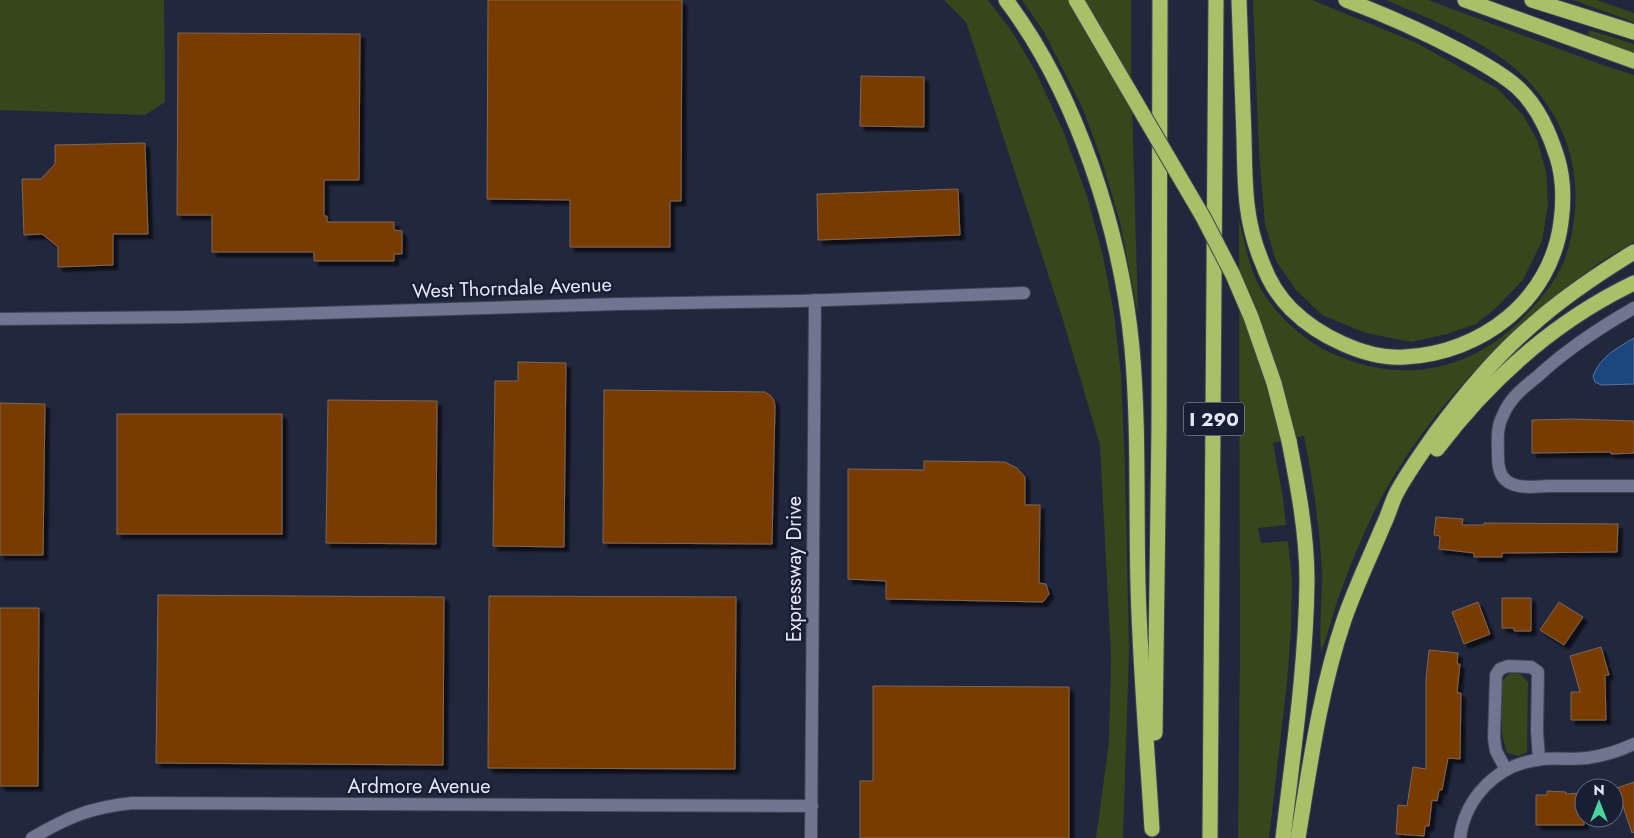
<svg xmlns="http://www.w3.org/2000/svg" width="1634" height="838" font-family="Jost,sans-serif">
<defs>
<filter id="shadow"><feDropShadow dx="4.5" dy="4.5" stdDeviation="1" flood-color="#0009"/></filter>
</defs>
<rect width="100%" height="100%" fill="#21273d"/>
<g fill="#34481b">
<polygon points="0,0 164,0 165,102 145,115 0,110"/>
<polygon points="944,0 988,0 1011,30 1035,70 1064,133 1087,196 1103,256 1114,314 1121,375 1125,468 1129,649 1123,838 1096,838 1109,742 1111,656 1100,445 1063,320 966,22"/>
<polygon points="1022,0 1131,0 1131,68 1138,314 1120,222 1101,158 1083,109 1044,32"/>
<polygon points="1253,0 1312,0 1417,43 1498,89 1523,115 1537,140 1546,171 1548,205 1542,241 1523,280 1496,308 1476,324 1447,334 1411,342 1366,333 1322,315 1296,290 1276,261 1265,224 1259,152"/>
<path d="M1386 0H1428L1600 64 1634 75V242C1621 250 1607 257 1595 266 1508 327 1420 418 1373 514 1361 539 1350 565 1341 591 1333 611 1329 632 1321 652 1319 626 1322 600 1322 574 1320 528 1313 482 1304 436L1273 443 1283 498 1286 525 1258 528 1261 543 1288 541 1292 580 1291 629 1287 683 1269 838H1238L1240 652 1239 220C1244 238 1247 257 1254 275 1267 307 1298 337 1329 352 1405 388 1479 370 1533 307 1546 293 1560 274 1566 256 1586 193 1575 131 1529 82 1495 44 1432 20 1386 0Z"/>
<polygon points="1573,0 1597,0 1634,13 1634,22"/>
<polygon points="1589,30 1634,44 1634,53 1588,36"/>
<polygon points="1510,673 1520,674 1528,682 1527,752 1519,756 1507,753 1502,734 1502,681"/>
</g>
<path fill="#1c467e" stroke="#5876a2" d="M1634 338V384L1601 385 1595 382 1593 376C1600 357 1617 348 1634 338Z"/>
<g fill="#783b02" stroke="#7f6655" filter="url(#shadow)">
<polygon points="488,0 682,0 681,201 670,201 670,247 570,247 570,200 487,199"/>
<polygon points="178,33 360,34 359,180 324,180 324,216 327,216 327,222 394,222 394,230 402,231 402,254 394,254 394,261 314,261 314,252 212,252 212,215 177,215"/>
<polygon points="861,76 924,77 924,127 860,126"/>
<polygon points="145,143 148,234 113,234 113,265 58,267 58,247 42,234 24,235 22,179 41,179 55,164 55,145"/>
<polygon points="958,189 960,235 818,240 817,194"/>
<polygon points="518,362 566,363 564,547 493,546 495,381 518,381"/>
<polygon points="604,390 765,392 770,395 774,400 775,406 772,544 603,543"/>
<polygon points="328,400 437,401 436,544 326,543"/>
<polygon points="0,403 45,404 43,555 0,555"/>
<rect x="117" y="414" width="165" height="120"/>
<polygon points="1572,419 1634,421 1634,453 1611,454 1611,452 1532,453 1532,420"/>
<polygon points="924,461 1005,462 1017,468 1025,477 1025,505 1040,505 1039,583 1046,584 1049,594 1043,602 886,599 886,581 848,579 848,469 924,470"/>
<polygon points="1436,517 1463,519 1462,525 1484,525 1484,523 1618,524 1617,552 1502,553 1502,557 1474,557 1474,553 1439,549 1440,536 1434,535"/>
<polygon points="158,595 444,597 443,765 156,763"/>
<polygon points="489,596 736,597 735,769 488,768"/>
<polygon points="1502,598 1531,598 1531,631 1514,631 1514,628 1502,628"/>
<polygon points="1478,602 1490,634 1464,644 1452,612"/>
<polygon points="1559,602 1583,617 1564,645 1540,630"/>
<polygon points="0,608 39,608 38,786 0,786"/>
<polygon points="1601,647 1609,675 1605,675 1606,720 1571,720 1571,692 1580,692 1570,656"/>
<polygon points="1429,650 1458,653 1457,664 1460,664 1457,693 1461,693 1460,759 1448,758 1442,790 1439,790 1437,801 1432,800 1429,826 1425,826 1424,836 1396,834 1398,805 1407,806 1413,767 1426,769 1426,679"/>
<polygon points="873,686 1069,687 1069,838 860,838 860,781 873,781"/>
<polygon points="1634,782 1634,832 1632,833 1617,788"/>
<polygon points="1547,791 1566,792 1566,794 1584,793 1584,825 1536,825 1536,795 1547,795"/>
</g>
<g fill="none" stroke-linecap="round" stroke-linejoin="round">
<g stroke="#3f4456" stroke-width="14">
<g id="minor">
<path d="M1634 308C1599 328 1567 349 1538 376 1524 387 1510 398 1503 415 1496 428 1498 442 1498 456 1498 468 1500 479 1512 484 1523 489 1539 486 1550 486 1578 486 1606 486 1634 486"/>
<polyline points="0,319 187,317 619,304 799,301 1024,293"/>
<polyline points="1506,770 1496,751 1494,738 1496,675 1500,669 1508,666 1531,667 1538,672 1537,731 1539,759"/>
<path d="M32 838C68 817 91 807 133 803L812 806"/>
<polyline points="811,838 815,300"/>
<path d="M1460 838C1465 798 1497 765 1537 760 1553 757 1570 760 1587 758 1603 756 1619 751 1634 744"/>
</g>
</g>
<g stroke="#3f4456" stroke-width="17">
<g id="highway">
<path d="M1006 0C1077 94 1121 231 1132 348 1139 426 1136 505 1138 584 1140 665 1147 747 1152 829"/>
<path d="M1239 0C1241 46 1242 92 1244 137 1245 182 1244 220 1262 262 1268 279 1279 297 1291 309 1318 336 1367 360 1405 357 1482 353 1551 300 1561 222 1564 200 1564 179 1557 157 1549 132 1538 106 1517 87 1501 73 1481 62 1462 52 1424 32 1386 15 1346 0"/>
<polyline points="1465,0 1634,61"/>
<polyline points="1532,0 1634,32"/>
<path d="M1437 449C1490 379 1555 321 1634 283"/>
<polyline points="1155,733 1159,428 1160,0"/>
<polyline points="1210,838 1216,0"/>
<path d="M1283 838C1293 753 1306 667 1307 581 1307 534 1298 487 1289 441"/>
<path d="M1298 838C1310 765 1320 690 1344 620 1355 588 1370 557 1383 526 1388 516 1391 504 1396 494 1407 473 1421 454 1435 434 1463 396 1494 358 1530 327 1562 298 1598 274 1634 252"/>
</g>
</g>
<use href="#minor" stroke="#6e7690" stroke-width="12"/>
<use href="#highway" stroke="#a6c167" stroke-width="15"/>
<g stroke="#3f4456" stroke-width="17" stroke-linecap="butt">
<polyline id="highway-bridge" points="1076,0 1203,217 1233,275 1251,317 1274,383 1289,441"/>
</g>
<use href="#highway-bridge" stroke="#a6c167" stroke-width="15"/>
</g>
<g text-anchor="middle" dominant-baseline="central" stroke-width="5" stroke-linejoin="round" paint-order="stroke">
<rect fill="#181e33" stroke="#a6abbc" stroke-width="1" x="1184" y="402.5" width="60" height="33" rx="4"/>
<g font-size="19" font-weight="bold" fill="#e3e7f6">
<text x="1214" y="419">I 290</text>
</g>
<g font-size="20" fill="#e3e7f6" stroke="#181e33">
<text transform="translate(512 288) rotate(-2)">West Thorndale Avenue</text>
<text transform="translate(794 569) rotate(-90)">Expressway Drive</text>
<text x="419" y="786">Ardmore Avenue</text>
</g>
</g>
<g transform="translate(1599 803)"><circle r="24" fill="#181e33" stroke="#696e81"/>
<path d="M0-4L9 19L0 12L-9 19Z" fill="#4ad49c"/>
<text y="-8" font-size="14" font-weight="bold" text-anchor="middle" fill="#e3e7f6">N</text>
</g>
</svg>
